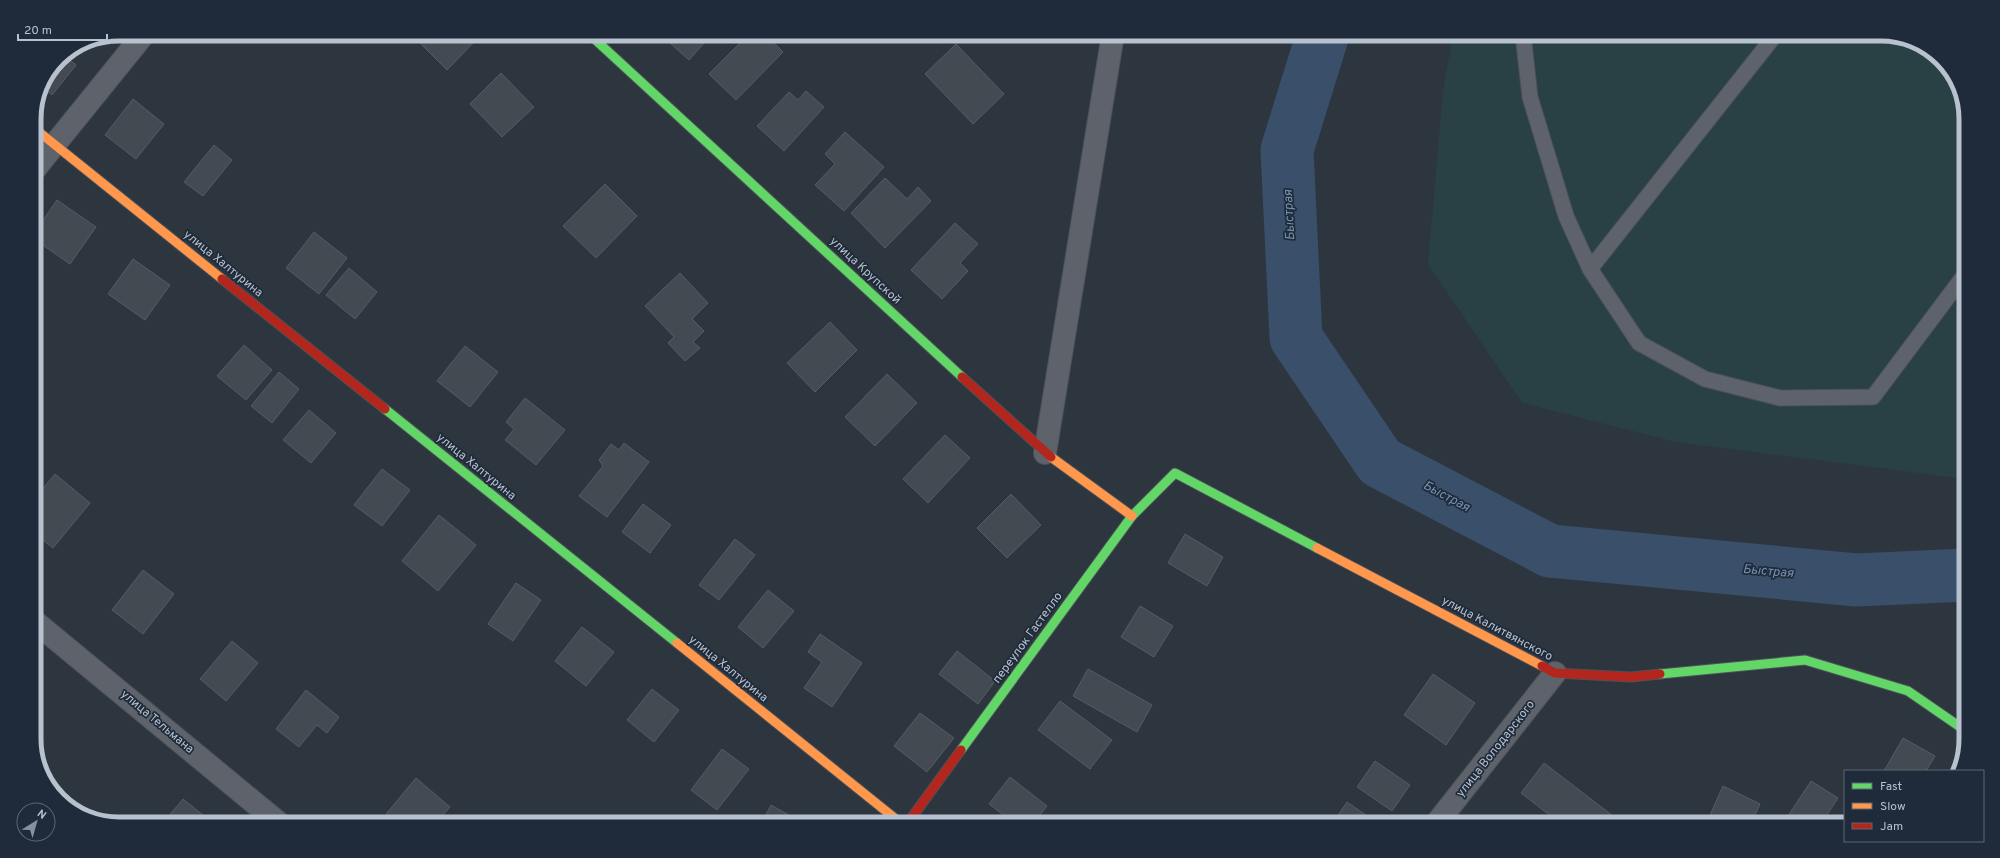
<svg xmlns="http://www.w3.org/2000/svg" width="2000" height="858" font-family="Overpass,sans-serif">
<rect width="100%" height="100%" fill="#2d353e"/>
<polygon fill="#294145" points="1453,34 1881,34 1914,40 1952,71 1966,113 1966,479 1676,442 1522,403 1428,264 1443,91"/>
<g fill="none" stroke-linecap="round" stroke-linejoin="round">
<polyline stroke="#3a4f6a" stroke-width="53" points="1323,34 1287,150 1296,338 1380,462 1550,551 1857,580 1966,575"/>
</g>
<g fill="#444a52" stroke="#555c65">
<polygon points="426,34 470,34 476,40 447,70 419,42"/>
<polygon points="660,34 712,34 689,60"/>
<polygon points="749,34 765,34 783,52 736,100 709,74"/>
<polygon points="956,44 1004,94 973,124 925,74"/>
<polygon points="64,55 76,65 52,95 41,86 59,59"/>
<polygon points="501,73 534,107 502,137 470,104"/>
<polygon points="806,91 824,107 784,151 757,126 789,92 798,100"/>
<polygon points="133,99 164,124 136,159 105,135"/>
<polygon points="845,132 884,167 844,211 815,185 835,164 825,154"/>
<polygon points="214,145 232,160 203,196 184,182"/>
<polygon points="885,178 907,199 918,187 931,201 885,248 851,213"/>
<polygon points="605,184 637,216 596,258 563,226"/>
<polygon points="57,200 96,227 70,264 34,239 34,233"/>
<polygon points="955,223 978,244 960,263 968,271 942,299 911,270"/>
<polygon points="314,232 347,258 319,294 286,268"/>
<polygon points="133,259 170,285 145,320 108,294"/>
<polygon points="349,268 377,292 355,319 326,295"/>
<polygon points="680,273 708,303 692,319 704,331 693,342 700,348 685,361 668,343 674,337 645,306"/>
<polygon points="830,322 857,350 815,392 787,363"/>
<polygon points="244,345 272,370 246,400 217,376"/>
<polygon points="465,346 498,372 470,407 437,381"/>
<polygon points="279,372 299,389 272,423 251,406"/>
<polygon points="887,374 917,403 875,446 845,417"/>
<polygon points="525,398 565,430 536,465 505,440 514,429 506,422"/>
<polygon points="309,410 336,433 311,463 283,440"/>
<polygon points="945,435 970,458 928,503 903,479"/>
<polygon points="624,443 649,462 607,517 579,496 603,466 599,460 611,444 619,450"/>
<polygon points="382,469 410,490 382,526 354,505"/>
<polygon points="55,474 90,503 53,548 34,533 34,499"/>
<polygon points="1011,494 1041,525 1007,558 977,528"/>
<polygon points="643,504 671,525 650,553 622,532"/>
<polygon points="439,515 476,545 438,591 402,561"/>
<polygon points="1185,534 1223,557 1207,586 1168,563"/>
<polygon points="735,539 755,555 719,600 699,585"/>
<polygon points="143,570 174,594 143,634 112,610"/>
<polygon points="516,583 541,600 513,641 488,624"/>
<polygon points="768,590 794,611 763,648 738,627"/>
<polygon points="1140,606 1173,626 1154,657 1121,637"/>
<polygon points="582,627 614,652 586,686 555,661"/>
<polygon points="820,634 862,663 832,707 804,688 822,662 808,652"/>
<polygon points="232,641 258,663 226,701 200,679"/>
<polygon points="957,651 995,681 978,704 939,674"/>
<polygon points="1088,669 1152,705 1137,732 1073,696"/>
<polygon points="1433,674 1475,703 1446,745 1404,715"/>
<polygon points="652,689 679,710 654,742 627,720"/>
<polygon points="306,690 339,717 327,733 317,725 299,747 276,729"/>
<polygon points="1060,701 1112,740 1090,769 1038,730"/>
<polygon points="920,713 954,738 927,772 894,746"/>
<polygon points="1903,738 1935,756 1926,771 1884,771"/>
<polygon points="722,749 749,769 717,810 691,790"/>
<polygon points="1375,761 1410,785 1392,811 1357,787"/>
<polygon points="1544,763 1617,819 1613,824 1561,824 1521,793"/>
<polygon points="1010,777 1047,806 1033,824 1008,824 1010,820 989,804"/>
<polygon points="416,778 450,807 435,824 398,824 386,814"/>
<polygon points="1811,781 1838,798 1821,824 1794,824 1786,819"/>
<polygon points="1723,786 1760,804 1751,824 1706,824"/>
<polygon points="183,799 214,824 162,824"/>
<polygon points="1347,802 1379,824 1332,824"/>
<polygon points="771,805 805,824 761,824"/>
<polygon points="1508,817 1518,824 1502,824"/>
</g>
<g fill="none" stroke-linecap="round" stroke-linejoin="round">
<g stroke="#4c5158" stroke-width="17">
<g id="lane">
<polyline points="1523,34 1530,97 1566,216 1590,269 1639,343 1705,379 1780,398 1873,397 1966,273"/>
<polyline points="1590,269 1776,34"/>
</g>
</g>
<g stroke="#4c5158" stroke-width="24">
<g id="street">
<polyline points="34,170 144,34"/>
<polyline points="1045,453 1113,34"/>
<polyline points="34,621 280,824"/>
<polyline points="1436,824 1555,673"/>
</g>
</g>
<g stroke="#4c5158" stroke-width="11">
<g id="fast">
<polyline points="589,34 962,377"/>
<polyline points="385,409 677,643"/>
<polyline points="1660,674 1805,660 1908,691 1966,731"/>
<polyline points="961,750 1132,516 1175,473 1317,548"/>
</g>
</g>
<g stroke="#4c5158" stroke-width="11">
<g id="slow">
<polyline points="34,128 222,279"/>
<polyline points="1051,457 1132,516"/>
<polyline points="1317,548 1542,666"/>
<polyline points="677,643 902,824"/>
</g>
</g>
<g stroke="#4c5158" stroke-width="11">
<g id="jam">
<polyline points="222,279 385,409"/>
<polyline points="962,377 1051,457"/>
<polyline points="1542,666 1555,673 1631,677 1660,674"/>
<polyline points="907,824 961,750"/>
</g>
</g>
<use href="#lane" stroke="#5e636b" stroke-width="15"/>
<use href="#street" stroke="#5e636b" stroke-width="22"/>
<use href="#fast" stroke="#63d668" stroke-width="9"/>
<use href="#slow" stroke="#ff974d" stroke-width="9"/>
<use href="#jam" stroke="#b3261e" stroke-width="9"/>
</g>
<g text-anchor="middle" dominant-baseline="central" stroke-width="3.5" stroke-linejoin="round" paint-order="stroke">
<g font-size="12" fill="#b8c1ce" stroke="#1f2b3a">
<text transform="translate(223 264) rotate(39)">улица Халтурина</text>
<text transform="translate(865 271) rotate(43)">улица Крупской</text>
<text transform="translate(476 467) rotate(39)">улица Халтурина</text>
<text transform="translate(1497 629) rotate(28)">улица Калитвянского</text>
<text transform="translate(1028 638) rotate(-54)">переулок Гастелло</text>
<text transform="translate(728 669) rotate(39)">улица Халтурина</text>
<text transform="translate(157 722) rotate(40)">улица Тельмана</text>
<text transform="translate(1496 749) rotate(-52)">улица Володарского</text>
</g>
<g font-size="13" font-style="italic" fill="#7793b2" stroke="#1f2b3a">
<text transform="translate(1290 215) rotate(-93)">Быстрая</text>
<text transform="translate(1446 497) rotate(28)">Быстрая</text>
<text transform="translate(1768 572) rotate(5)">Быстрая</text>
</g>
</g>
<path d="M0 0H2000V858H0ZM119 41H1881A78 78 0 0 1 1959 119V739A78 78 0 0 1 1881 817H119A78 78 0 0 1 41 739V119A78 78 0 0 1 119 41Z" fill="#1f2b3a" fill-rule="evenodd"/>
<path fill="none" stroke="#b8c1ce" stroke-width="5" d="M119 41H1881A78 78 0 0 1 1959 119V739A78 78 0 0 1 1881 817H119A78 78 0 0 1 41 739V119A78 78 0 0 1 119 41Z"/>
<rect x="1844" y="770" width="140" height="72" fill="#1f2b3a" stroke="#5c6775"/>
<rect x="1852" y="783" width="20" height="6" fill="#63d668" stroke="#5c6775"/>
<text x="1880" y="790" font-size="12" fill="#b8c1ce">Fast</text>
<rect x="1852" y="803" width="20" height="6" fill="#ff974d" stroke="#5c6775"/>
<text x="1880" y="810" font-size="12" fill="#b8c1ce">Slow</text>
<rect x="1852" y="823" width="20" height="6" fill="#b3261e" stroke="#5c6775"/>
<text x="1880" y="830" font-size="12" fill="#b8c1ce">Jam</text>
<g transform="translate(36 822) rotate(37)"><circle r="19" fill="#1f2b3a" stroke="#5c6775"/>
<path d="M0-3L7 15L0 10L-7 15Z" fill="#87909c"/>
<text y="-6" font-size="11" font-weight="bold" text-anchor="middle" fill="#b8c1ce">N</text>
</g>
<path d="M18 34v6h89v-6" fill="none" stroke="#b8c1ce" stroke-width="2"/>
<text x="24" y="34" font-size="12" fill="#b8c1ce" stroke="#1f2b3a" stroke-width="3" paint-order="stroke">20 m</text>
</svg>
